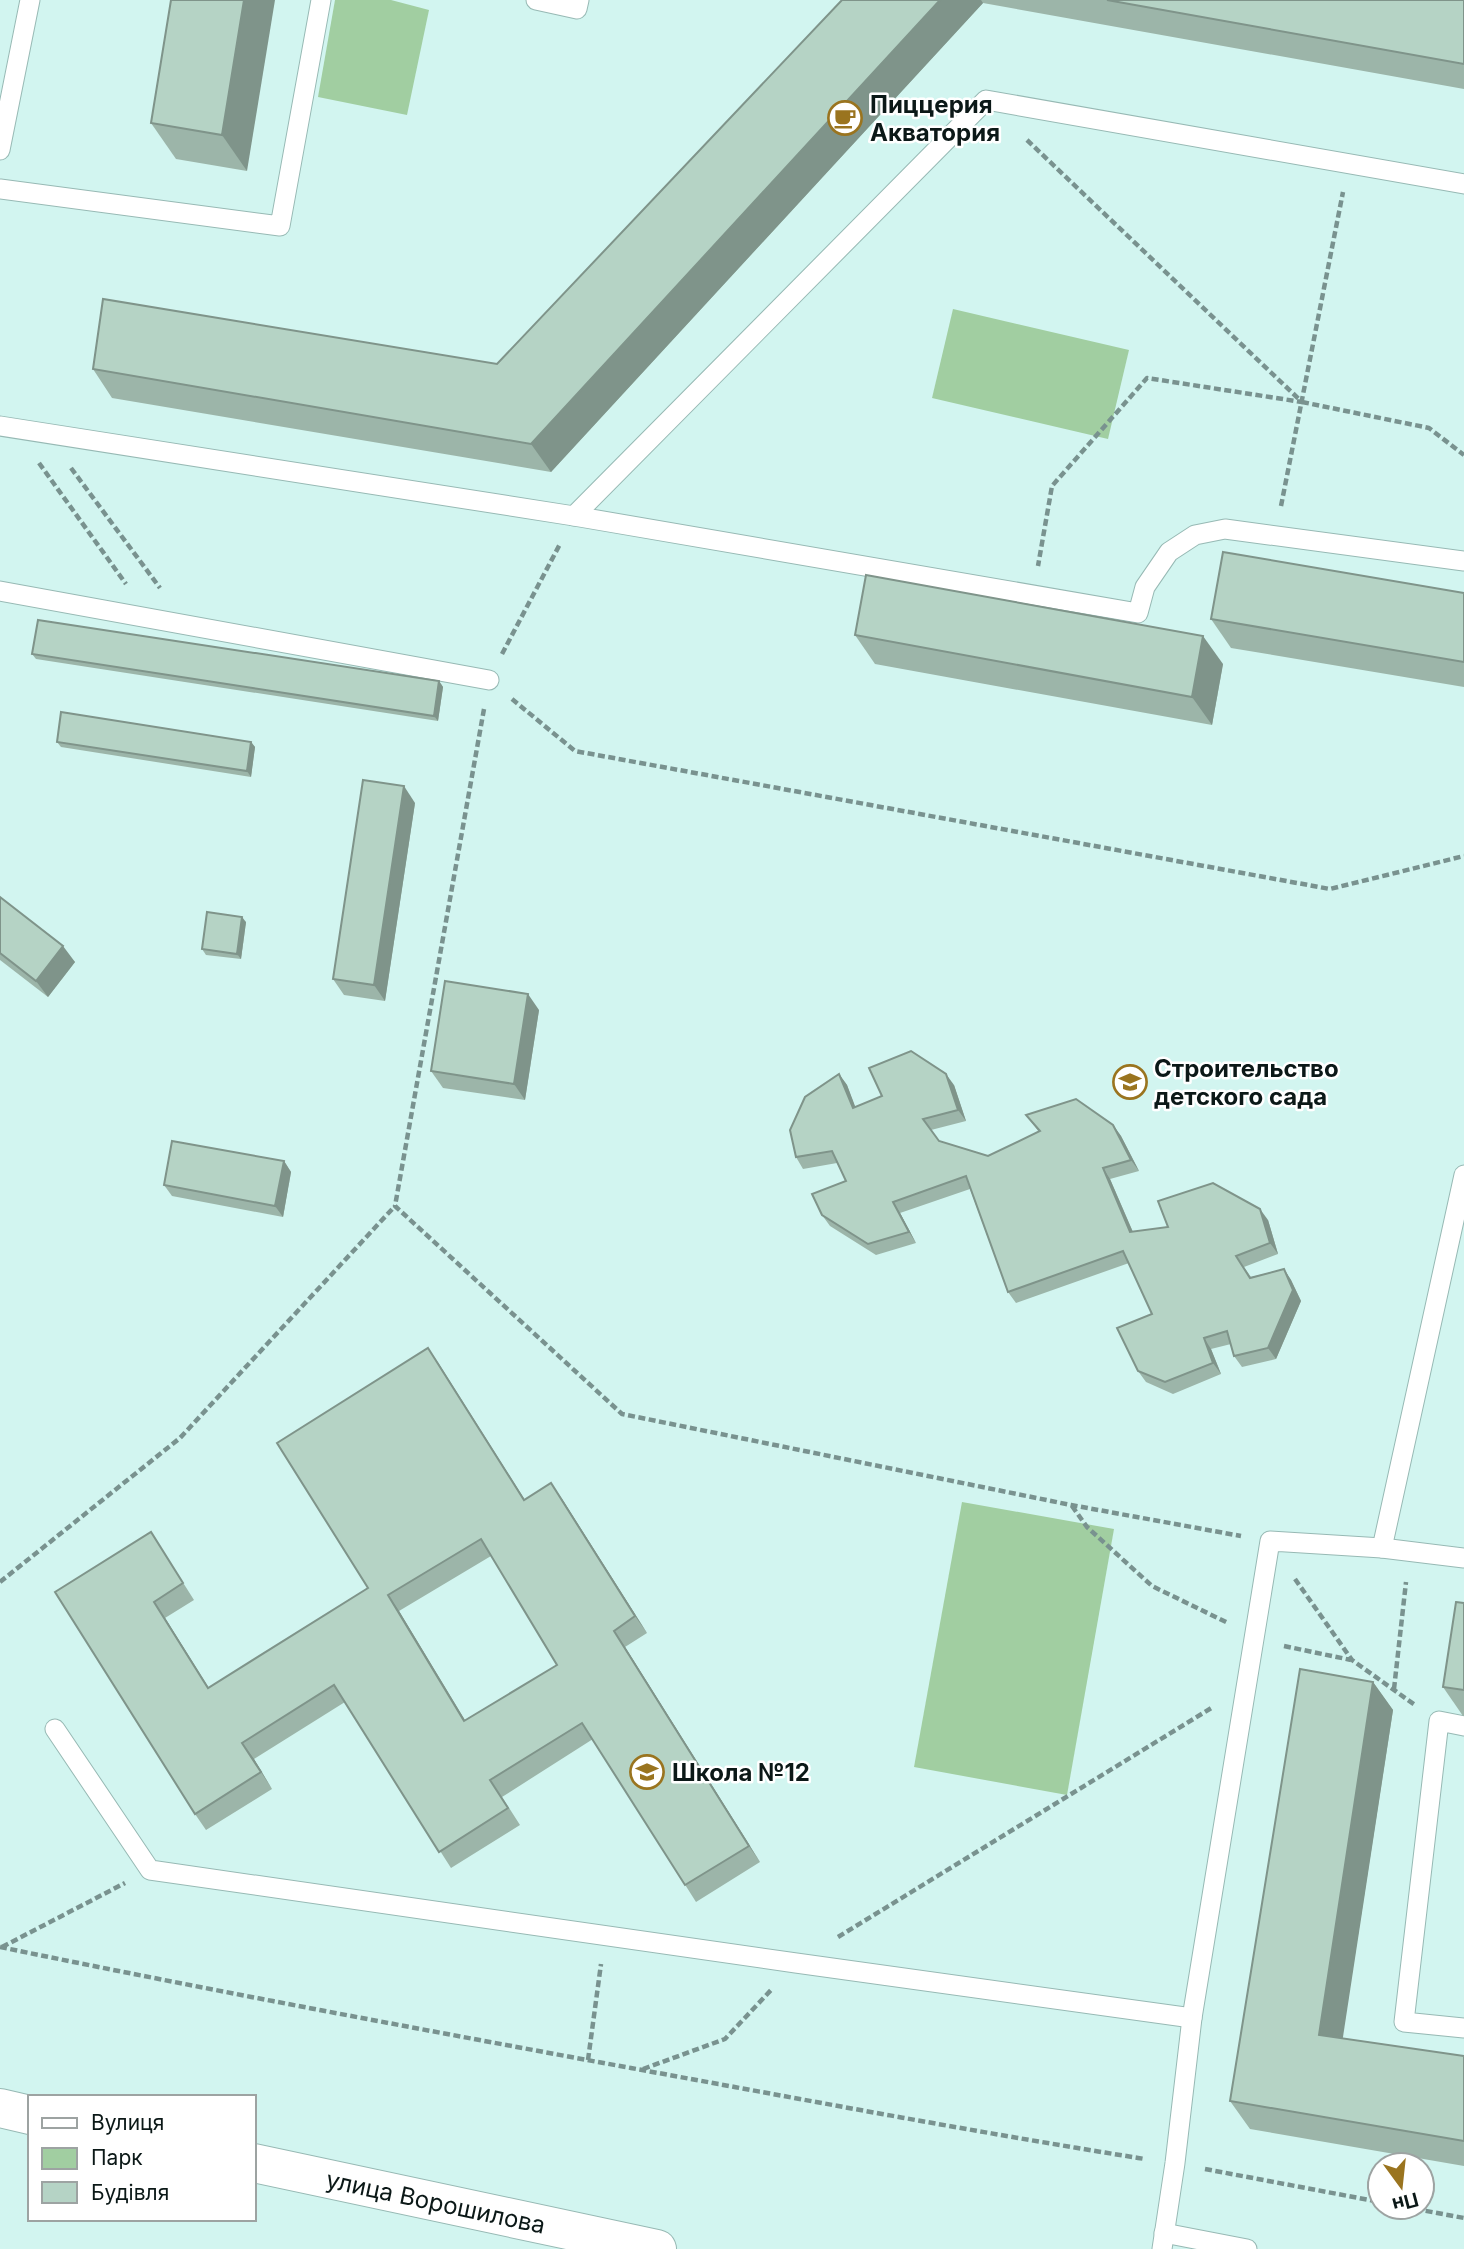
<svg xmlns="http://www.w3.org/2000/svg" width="1464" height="2249" font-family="Inter,sans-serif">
<rect width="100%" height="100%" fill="#d2f5f0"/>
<g fill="#a1cea1">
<polygon points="335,0 391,0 429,10 407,115 318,97"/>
<polygon points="953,309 1129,350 1108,439 932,398"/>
<polygon points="962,1502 1114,1529 1067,1795 914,1767"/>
</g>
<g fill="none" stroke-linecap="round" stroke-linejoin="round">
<g stroke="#97b9b4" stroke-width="21">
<g id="lane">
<polyline points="536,0 577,9 579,0"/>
<polyline points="0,150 30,0"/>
<polyline points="0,189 280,226 321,0"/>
<polyline points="0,426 574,516 1138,613 1145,587 1169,552 1195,535 1225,529 1464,561"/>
<polyline points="574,516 986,100 1464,184"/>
<polyline points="0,591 489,680"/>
<polyline points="1382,1548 1464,1558"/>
<polyline points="1464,1726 1439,1721 1404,2022 1464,2028"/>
<polyline points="55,1729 150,1870 796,1963 1192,2018 1270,1541 1382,1548 1464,1175"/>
<polyline points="1164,2233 1247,2249"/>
<polyline points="1162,2249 1175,2163 1192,2018"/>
</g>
</g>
<g stroke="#97b9b4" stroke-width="40">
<g id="secondary">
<polyline points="0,2108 30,2115"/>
<path id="s1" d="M254 2163 657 2249"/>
</g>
</g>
<g stroke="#79928f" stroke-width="4.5" stroke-dasharray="7 3.5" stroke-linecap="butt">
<polyline points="1027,140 1302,402 1147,378 1052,486 1038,566"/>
<polyline points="1302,402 1429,428 1464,455"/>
<polyline points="39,463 126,584"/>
<polyline points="71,468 160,588"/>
<polyline points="1281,506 1343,192"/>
<polyline points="502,654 560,544"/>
<polyline points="512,699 575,751 1330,889 1464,856"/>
<polyline points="484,709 395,1206 622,1414 1071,1505 1241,1536"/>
<polyline points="1072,1506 1087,1527 1152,1586 1228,1623"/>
<polyline points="1295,1579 1352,1660 1415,1705"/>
<polyline points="0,1582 180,1438 395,1206"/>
<polyline points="1284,1646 1351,1660"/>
<polyline points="1394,1689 1406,1582"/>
<polyline points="838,1937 1213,1707"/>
<path d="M0 1947C199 1988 398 2025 598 2062 780 2095 962 2130 1145 2159"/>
<polyline points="2,1947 125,1883"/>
<polyline points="588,2060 601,1964"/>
<polyline points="643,2069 725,2039 772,1989"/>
<polyline points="1205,2169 1380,2202"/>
<polyline points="1405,2207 1464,2218"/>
</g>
<use href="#lane" stroke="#fff" stroke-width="19"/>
<use href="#secondary" stroke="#fff" stroke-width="38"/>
</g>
<g fill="#9cb5a9" fill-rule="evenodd">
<polygon points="171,0 247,171 176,159 151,123"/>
<polygon points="842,0 1464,0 1464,89 983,3 551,472 112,398 93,369 497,364"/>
<polygon points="1464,593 1464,687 1231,648 1211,619"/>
<polygon points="855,635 1223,664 1212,725 875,664"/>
<polygon points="32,654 439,681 443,687 438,721 36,659"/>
<polygon points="57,742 251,742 255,747 251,777 61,747"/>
<polygon points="415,803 385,1001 344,995 333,979"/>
<polygon points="0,897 75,962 48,997 0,960"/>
<polygon points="246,922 241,959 206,955 202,949"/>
<polygon points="539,1010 525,1100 443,1088 431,1071"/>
<polygon points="839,1074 847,1085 855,1107 954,1085 966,1121 931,1130 939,1141 988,1156 1039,1132 1026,1115 1113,1125 1121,1136 1139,1171 1110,1179 1133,1232 1268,1220 1278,1254 1244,1267 1251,1277 1284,1269 1291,1280 1301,1301 1276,1359 1242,1367 1234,1356 1231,1344 1211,1349 1221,1374 1173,1394 1146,1382 1138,1371 1152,1314 1129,1263 1016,1303 1008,1292 970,1189 900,1213 916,1243 876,1255 830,1226 822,1215 846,1181 837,1163 803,1169 796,1157"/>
<polygon points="284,1161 291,1172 283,1217 172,1196 164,1185"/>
<path d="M428 1348 524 1499H562L647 1633 625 1647 760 1862 696 1902 593 1739 502 1797 520 1825 451 1868 345 1702 254 1759 272 1789 206 1830 195 1814 55 1592 151 1532 194 1600 165 1618 209 1688 368 1588ZM491 1556 557 1665 465 1720 399 1611Z"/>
<polygon points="1464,1603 1464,1716 1463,1716 1443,1687"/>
<polygon points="1373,1682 1393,1710 1342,2038 1464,2056 1464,2166 1250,2129 1230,2101"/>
</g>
<g fill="#7f948a">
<polygon points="244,0 275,0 247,171 222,135"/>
<polygon points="940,0 981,0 983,3 551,472 531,444"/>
<polygon points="1203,636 1223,664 1212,725 1192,697"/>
<polygon points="439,681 443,687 438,721 434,716"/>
<polygon points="251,742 255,747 251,777 247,771"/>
<polygon points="404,786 415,803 385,1001 374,985"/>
<polygon points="242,917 246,922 241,959 237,954"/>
<polygon points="63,946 75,962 48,997 36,981"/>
<polygon points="528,994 539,1010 525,1100 514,1084"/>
<polygon points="839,1074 847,1085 860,1119 853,1108"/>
<polygon points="946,1074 954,1085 966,1121 958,1110"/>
<polygon points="1113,1125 1121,1136 1139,1171 1131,1160"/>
<polygon points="284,1161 291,1172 283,1217 275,1206"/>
<polygon points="1103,1168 1110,1179 1138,1244 1130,1232"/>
<polygon points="893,1202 900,1213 916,1243 909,1232"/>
<polygon points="1260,1209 1268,1220 1278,1254 1270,1243"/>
<polygon points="1284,1269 1291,1280 1301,1301 1276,1359 1268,1348"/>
<polygon points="1204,1338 1211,1349 1221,1374 1213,1363"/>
<polygon points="428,1348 439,1364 535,1516 524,1500"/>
<polygon points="551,1483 562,1499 647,1633 635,1616"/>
<polygon points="388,1595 399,1611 475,1737 464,1721"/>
<polygon points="154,1602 165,1618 219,1705 208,1688"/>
<polygon points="614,1631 625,1647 760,1862 749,1846"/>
<polygon points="1373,1682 1393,1710 1339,2063 1319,2035"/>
<polygon points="242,1743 254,1759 272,1789 261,1772"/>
</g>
<g fill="#b5d3c5" stroke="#7f948a" stroke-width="2" fill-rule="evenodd">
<polygon points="171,0 244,0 222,135 151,123"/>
<polygon points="842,0 940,0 531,444 93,369 103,299 497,364"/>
<polygon points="1107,0 1464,0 1464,64"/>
<polygon points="1223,552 1464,593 1464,662 1211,619"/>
<polygon points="866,575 1203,636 1192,697 855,635"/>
<polygon points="38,620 439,681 434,716 32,654"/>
<polygon points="61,712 251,742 247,771 57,742"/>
<polygon points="363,780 404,786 374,985 333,979"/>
<polygon points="0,897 63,946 36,981 0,953"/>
<polygon points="207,912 242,917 237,954 202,949"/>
<polygon points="445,981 528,994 514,1084 431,1071"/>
<polygon points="911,1051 946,1074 958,1110 923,1119 939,1141 988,1156 1040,1131 1026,1115 1076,1099 1113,1125 1131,1160 1103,1168 1130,1232 1168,1227 1158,1201 1213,1183 1260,1209 1270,1243 1236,1256 1250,1278 1284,1269 1293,1290 1268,1348 1234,1356 1227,1331 1204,1338 1213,1363 1165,1382 1138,1371 1117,1328 1152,1314 1123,1251 1008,1292 966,1176 893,1202 909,1232 868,1244 822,1215 812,1194 846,1181 832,1151 796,1157 790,1130 805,1097 839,1074 853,1108 882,1096 869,1068"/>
<polygon points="172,1141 284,1161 275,1206 164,1185"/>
<path d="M428 1348 524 1500 551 1483 635 1616 614 1631 749 1846 685 1885 582 1723 490 1780 508 1808 439 1852 334 1685 242 1743 261 1772 195 1814 55 1592 151 1532 183 1583 154 1602 208 1688 368 1588 277 1443ZM481 1539 557 1665 464 1721 388 1595Z"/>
<polygon points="1456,1602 1464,1603 1464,1690 1443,1687"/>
<polygon points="1300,1669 1373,1682 1319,2035 1464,2056 1464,2141 1230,2101"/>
</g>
<defs>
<g id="cafe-ring" transform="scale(1.75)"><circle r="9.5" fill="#fff" stroke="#9a741f" stroke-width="1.5"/><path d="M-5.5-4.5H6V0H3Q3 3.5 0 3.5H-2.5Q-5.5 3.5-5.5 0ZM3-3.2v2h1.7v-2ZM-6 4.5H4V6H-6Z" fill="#9a741f"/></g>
<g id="school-ring" transform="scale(1.75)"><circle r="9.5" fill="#fff" stroke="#9a741f" stroke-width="1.5"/><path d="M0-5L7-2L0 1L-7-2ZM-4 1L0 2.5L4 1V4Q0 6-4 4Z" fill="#9a741f"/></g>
</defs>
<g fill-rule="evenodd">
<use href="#cafe-ring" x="845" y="118"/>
<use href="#school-ring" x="1130" y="1082"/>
<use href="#school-ring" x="647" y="1772"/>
</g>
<g text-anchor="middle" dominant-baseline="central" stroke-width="5" stroke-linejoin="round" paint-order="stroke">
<g font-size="24" font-weight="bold" fill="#0b1817" stroke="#fff" text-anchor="start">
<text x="870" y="104">Пиццерия<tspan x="870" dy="28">Акватория</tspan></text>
<text x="1154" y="1068">Строительство<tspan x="1154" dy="28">детского сада</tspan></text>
<text x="672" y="1772">Школа №12</text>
</g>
<g font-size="24" fill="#0b1817" stroke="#fff">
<text stroke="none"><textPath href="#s1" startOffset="186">улица Ворошилова</textPath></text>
</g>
</g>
<rect x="28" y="2095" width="228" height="126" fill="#ffffff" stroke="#9da3a2" stroke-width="2"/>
<rect x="42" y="2118" width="35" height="10" fill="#ffffff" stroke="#9da3a2" stroke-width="2"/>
<text x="91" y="2130" font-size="21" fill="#0b1817">Вулиця</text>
<rect x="42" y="2148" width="35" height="21" fill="#a1cea1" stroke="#9da3a2" stroke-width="2"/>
<text x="91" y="2165" font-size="21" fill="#0b1817">Парк</text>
<rect x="42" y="2182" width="35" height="21" fill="#b5d3c5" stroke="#9da3a2" stroke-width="2"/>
<text x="91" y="2200" font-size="21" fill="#0b1817">Будівля</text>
<g transform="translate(1401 2186) rotate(165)"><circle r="33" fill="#ffffff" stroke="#9da3a2" stroke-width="2"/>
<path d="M0-5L12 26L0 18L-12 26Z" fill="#9a741f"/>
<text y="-10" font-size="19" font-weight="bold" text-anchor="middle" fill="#0b1817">Пн</text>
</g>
</svg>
